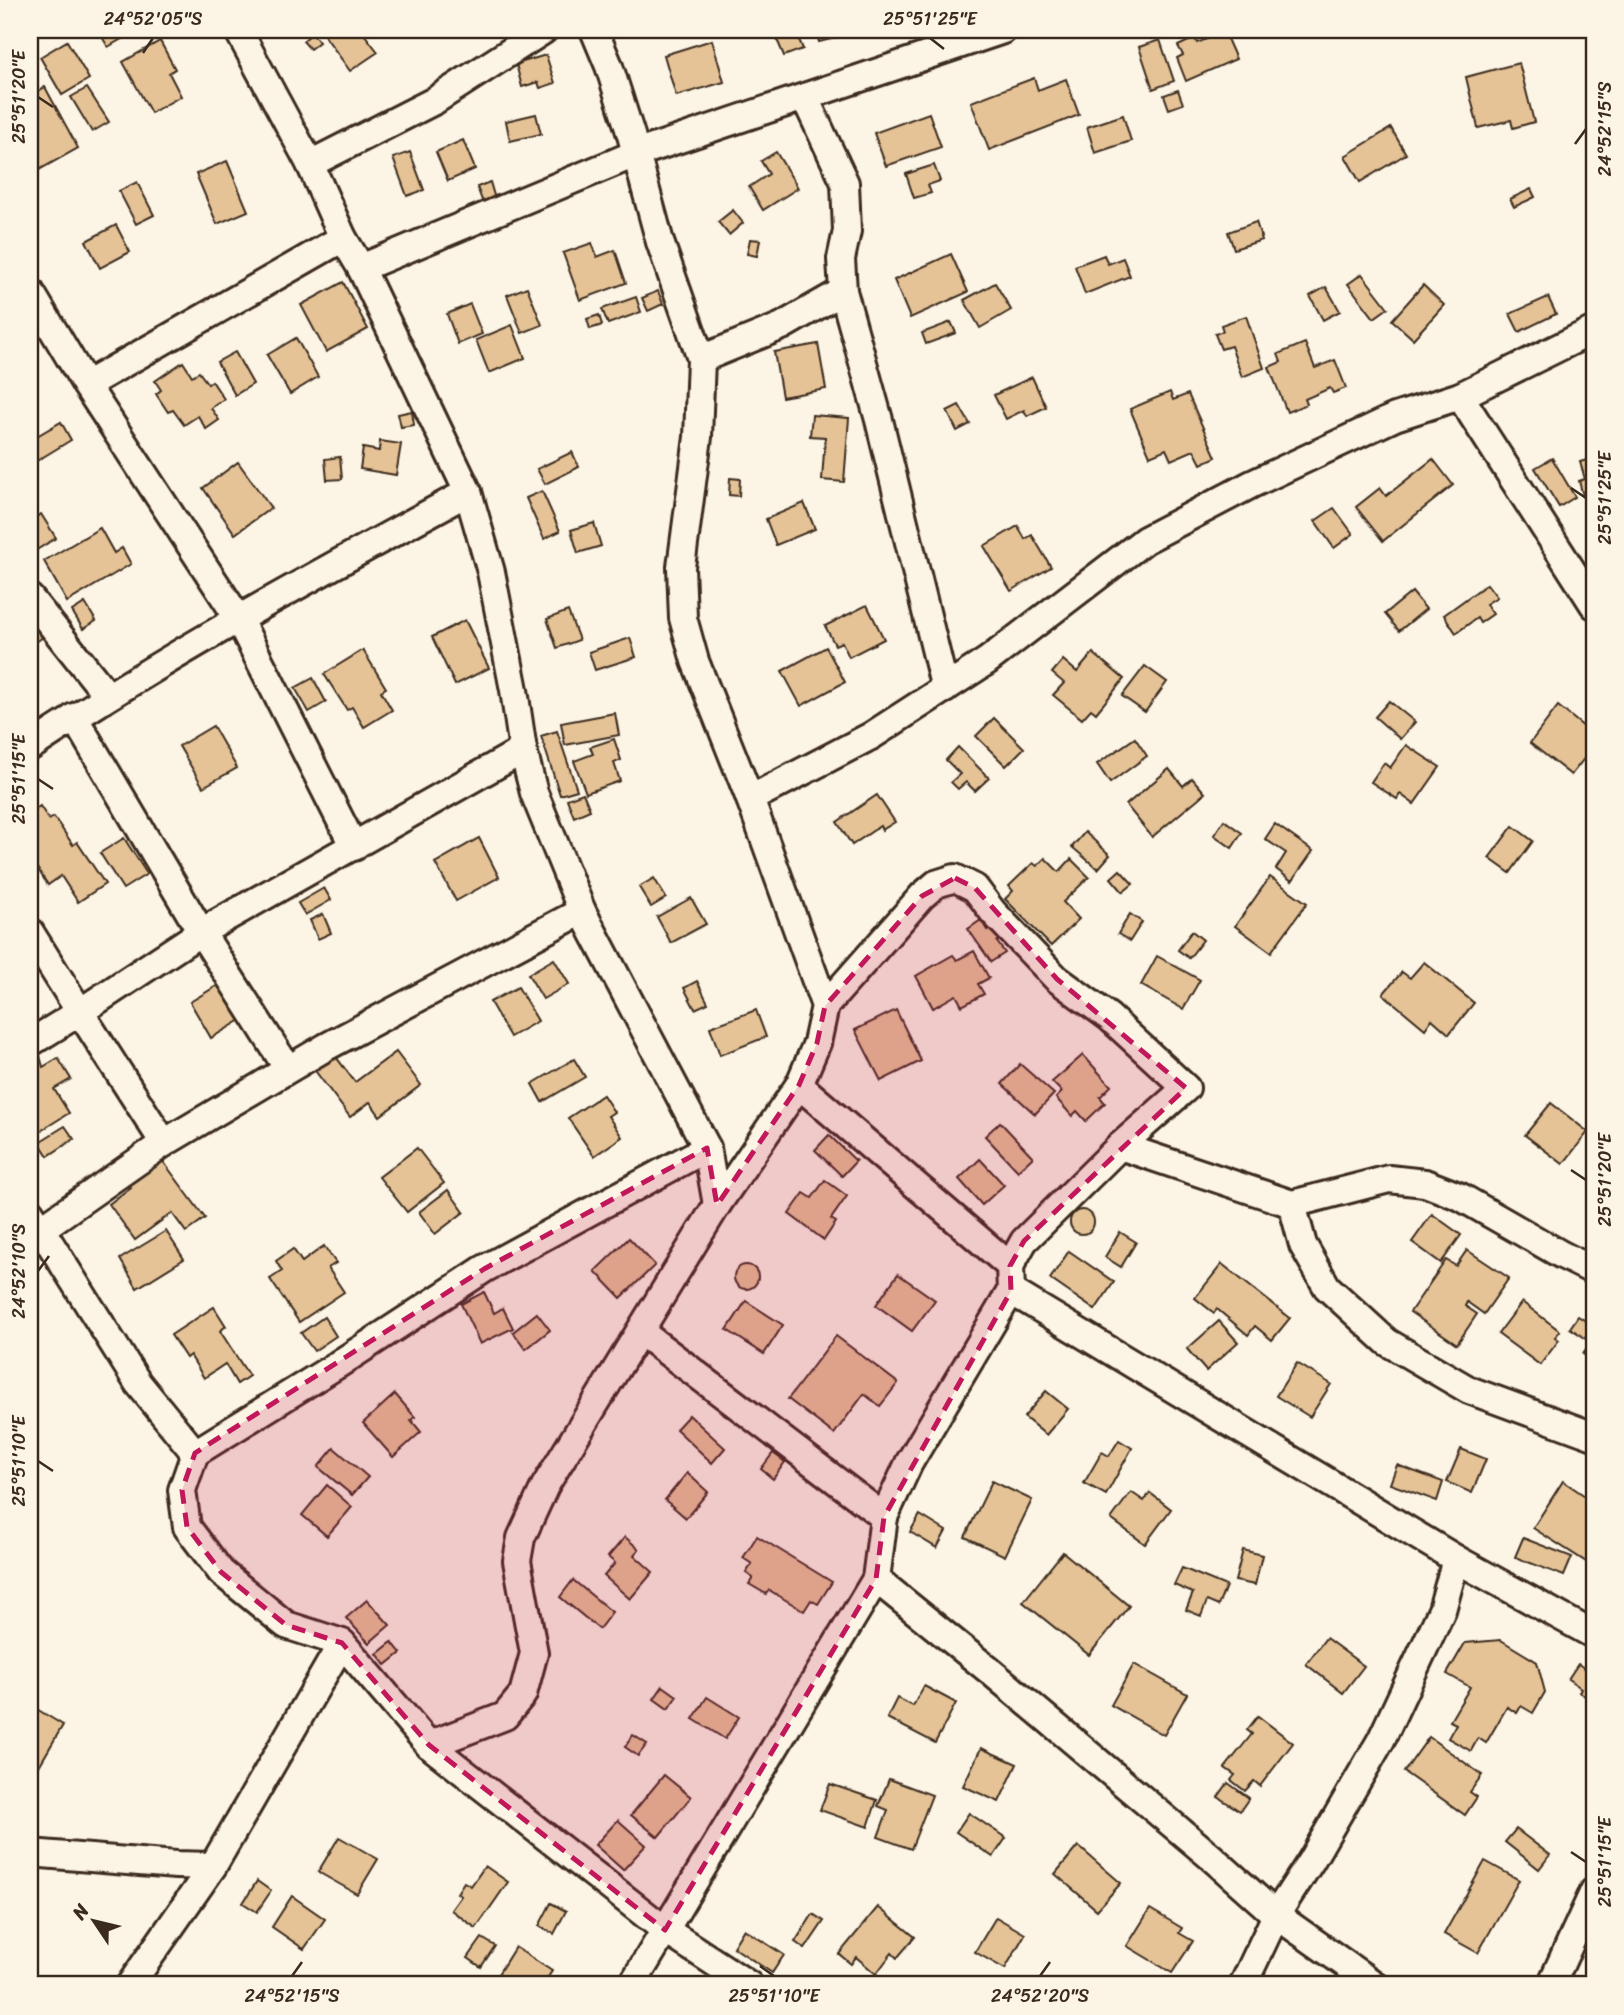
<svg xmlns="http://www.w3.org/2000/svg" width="1624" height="2015" font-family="Sriracha,sans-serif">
<rect width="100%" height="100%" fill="#fcf5e5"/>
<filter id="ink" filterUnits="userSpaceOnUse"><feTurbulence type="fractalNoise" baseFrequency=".0143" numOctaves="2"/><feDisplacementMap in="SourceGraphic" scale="14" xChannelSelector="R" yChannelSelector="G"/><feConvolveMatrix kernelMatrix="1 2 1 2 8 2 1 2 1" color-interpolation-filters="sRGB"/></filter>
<g filter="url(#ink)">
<g fill="#e5c397" stroke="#3b2a1e" stroke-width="2">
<polygon points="98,30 128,30 130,34 108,47"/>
<polygon points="325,30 361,30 378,52 350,71 322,32"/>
<polygon points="773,30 795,30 803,49 784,56"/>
<polygon points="816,30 867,30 819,42"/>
<polygon points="1224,32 1236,59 1186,81 1177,58 1183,55 1178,46 1195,38 1197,43"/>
<polygon points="312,33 319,42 310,49 303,41"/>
<polygon points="712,40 724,82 676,96 664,55"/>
<polygon points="1160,40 1174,81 1153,89 1139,47"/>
<polygon points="67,41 89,79 62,95 40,57"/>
<polygon points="160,41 175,69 169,73 181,96 151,113 123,62"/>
<polygon points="546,55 555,83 540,88 538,82 522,87 516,64"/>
<polygon points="1519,63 1534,122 1513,128 1511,120 1478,128 1466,77"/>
<polygon points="1034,78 1038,90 1066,79 1079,115 989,150 971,102"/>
<polygon points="45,87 78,148 30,175 30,124 33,122 30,116 30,96"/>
<polygon points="87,88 109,122 92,132 71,97"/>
<polygon points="1178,90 1183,104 1169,109 1164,95"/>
<polygon points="929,113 941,147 886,166 874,133"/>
<polygon points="536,114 541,134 510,141 506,121"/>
<polygon points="1123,115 1131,141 1095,153 1087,127"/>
<polygon points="1391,128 1406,154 1360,182 1345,156"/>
<polygon points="463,140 475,169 448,181 436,152"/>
<polygon points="410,152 424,190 407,196 393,158"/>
<polygon points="776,152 798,188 763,210 749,187 769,174 761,161"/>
<polygon points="227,161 248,211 217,224 196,174"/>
<polygon points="934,165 940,181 928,185 931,193 914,198 906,174"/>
<polygon points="137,182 154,215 136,224 119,191"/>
<polygon points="490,182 495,199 483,203 477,187"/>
<polygon points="1531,189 1535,197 1514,207 1510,199"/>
<polygon points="733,210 743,223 729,235 718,222"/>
<polygon points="1256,222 1262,240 1234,249 1228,232"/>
<polygon points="116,225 130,252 100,268 86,241"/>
<polygon points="750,239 760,240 757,256 747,254"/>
<polygon points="592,243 597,257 615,250 626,283 580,300 563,253"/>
<polygon points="951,254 968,292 910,318 894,280"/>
<polygon points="1104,255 1108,264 1123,258 1130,276 1085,294 1075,266"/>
<polygon points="1362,274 1388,308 1374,318 1348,284"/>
<polygon points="343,282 368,329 326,352 301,305"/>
<polygon points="995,283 1011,310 980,328 964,300"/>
<polygon points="1423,285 1444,305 1413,339 1392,320"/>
<polygon points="527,287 542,325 522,333 507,295"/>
<polygon points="1326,287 1340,311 1323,320 1310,296"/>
<polygon points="658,291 663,304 648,311 642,298"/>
<polygon points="636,297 641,312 608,324 602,309"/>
<polygon points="1548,297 1556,314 1519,332 1510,314"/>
<polygon points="470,304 482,334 458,344 447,314"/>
<polygon points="599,315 602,325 590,329 587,319"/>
<polygon points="1246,316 1264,368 1242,377 1231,346 1221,349 1215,334 1223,331 1221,325"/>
<polygon points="951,322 956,333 926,344 922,333"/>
<polygon points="512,325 525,358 489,373 476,340"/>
<polygon points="296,338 318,377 290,394 267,355"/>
<polygon points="1305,343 1315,368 1335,360 1346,388 1333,393 1330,388 1305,399 1307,404 1287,412 1269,367 1281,362 1278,354"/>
<polygon points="818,344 826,389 782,397 774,352"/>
<polygon points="235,352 253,384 235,395 217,362"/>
<polygon points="183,362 192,376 199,372 208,384 212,381 224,399 211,408 219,420 206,429 198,416 184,425 173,410 168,412 156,394 161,390 155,381"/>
<polygon points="1032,377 1046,407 1027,416 1024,410 1006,419 994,395"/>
<polygon points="1170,392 1173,400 1188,394 1216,457 1201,464 1194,450 1171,460 1166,449 1150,456 1130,409"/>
<polygon points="959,405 970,424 957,431 947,411"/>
<polygon points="412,411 414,425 401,427 398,414"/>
<polygon points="812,415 849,418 844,482 822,480 825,437 810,436"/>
<polygon points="61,422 71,440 30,465 30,440"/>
<polygon points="380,441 401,444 396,475 360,469 363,448 379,451"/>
<polygon points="572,452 579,467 545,484 537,469"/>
<polygon points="340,457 342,479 327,480 325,459"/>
<polygon points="1552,458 1575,497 1559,507 1535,468"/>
<polygon points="1594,458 1594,493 1583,496 1579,481 1585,479 1580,462"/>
<polygon points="1433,459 1453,485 1383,541 1356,507 1380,488 1386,496"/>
<polygon points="238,462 271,508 235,534 203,488"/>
<polygon points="730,478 740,479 739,496 729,495"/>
<polygon points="542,491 560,531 544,539 526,498"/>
<polygon points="804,503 815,529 776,545 766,519"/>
<polygon points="1334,508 1353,534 1334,548 1315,521"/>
<polygon points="41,514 56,538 33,552 30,547 30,520"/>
<polygon points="594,523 601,546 578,553 571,530"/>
<polygon points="1018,526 1025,539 1032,535 1051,567 1011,591 984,546"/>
<polygon points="100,528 114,553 122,548 131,564 67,602 44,561"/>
<polygon points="1487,584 1497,597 1486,604 1493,614 1480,623 1477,618 1456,633 1444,615"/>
<polygon points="1412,592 1426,609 1399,631 1385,614"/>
<polygon points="85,603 96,621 83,629 72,611"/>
<polygon points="867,605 884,639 849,657 842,642 835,645 825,626"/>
<polygon points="568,611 579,640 557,648 547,619"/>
<polygon points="30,617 43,637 30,646"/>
<polygon points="465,620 489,668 455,685 432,637"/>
<polygon points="630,638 636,657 595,670 589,652"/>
<polygon points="826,647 845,682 801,706 782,671"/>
<polygon points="363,650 386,688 381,691 392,710 364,727 352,707 347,710 324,674"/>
<polygon points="1093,653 1124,679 1096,713 1091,709 1082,719 1053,695 1064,683 1052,673 1063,660 1077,672"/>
<polygon points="1145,666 1167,682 1145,712 1122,696"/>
<polygon points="313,678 326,702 309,712 295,688"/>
<polygon points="1389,701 1415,722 1400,739 1375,717"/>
<polygon points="1558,706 1594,735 1594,746 1571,775 1530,743"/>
<polygon points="615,713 619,735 565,745 561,723"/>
<polygon points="994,718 1024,748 1006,766 976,736"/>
<polygon points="213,726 237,768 203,787 179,746"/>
<polygon points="557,731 577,790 560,795 541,736"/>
<polygon points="1135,738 1147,756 1110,783 1097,764"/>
<polygon points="614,739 621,760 614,763 620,781 586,793 574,761 593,754 590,747"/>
<polygon points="1406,745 1440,767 1414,804 1400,794 1397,799 1371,782 1384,763 1390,768"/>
<polygon points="958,747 989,778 975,791 966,782 958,789 951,782 960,774 946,760"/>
<polygon points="1169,769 1183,786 1192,778 1205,793 1152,837 1126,805"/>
<polygon points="583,793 590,810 574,817 567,799"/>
<polygon points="877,795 895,822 882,830 880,826 852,845 837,822"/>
<polygon points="40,806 49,820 54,817 73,845 77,842 105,884 78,902 61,876 48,885 30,857 30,813"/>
<polygon points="1224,820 1242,833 1232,848 1214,835"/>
<polygon points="1275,824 1313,851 1292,881 1276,869 1286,853 1265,839"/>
<polygon points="1513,826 1533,841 1510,873 1489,858"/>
<polygon points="1085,832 1110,855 1098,869 1072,847"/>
<polygon points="124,838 147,874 123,889 100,853"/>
<polygon points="479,838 499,877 456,901 435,863"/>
<polygon points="1045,858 1059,872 1071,859 1089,877 1063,902 1079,919 1051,946 1005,899 1013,891 1009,886 1033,863 1037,866"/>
<polygon points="1120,870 1133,884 1123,892 1111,878"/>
<polygon points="1270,877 1307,903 1271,952 1235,926"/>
<polygon points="654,878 666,898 651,907 639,887"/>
<polygon points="324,888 331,900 305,915 298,903"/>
<polygon points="691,898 706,924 671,943 657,917"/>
<polygon points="323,914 331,933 318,939 310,920"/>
<polygon points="1130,914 1142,922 1130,941 1118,934"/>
<polygon points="981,920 987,930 993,926 1001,939 997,942 1005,953 991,962 968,929"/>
<polygon points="1192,931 1203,940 1189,958 1178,950"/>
<polygon points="974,951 989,978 978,984 984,994 962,1006 956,995 933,1008 916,976 953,955 957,960"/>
<polygon points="1157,956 1200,980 1183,1009 1141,985"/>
<polygon points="554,959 569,984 543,999 528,974"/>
<polygon points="1424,962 1474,1003 1449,1034 1432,1019 1425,1029 1383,994 1402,972 1410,978"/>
<polygon points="225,981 246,1017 211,1038 190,1002"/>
<polygon points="697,981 708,1003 695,1009 684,988"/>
<polygon points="518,987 538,1021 510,1037 490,1002"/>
<polygon points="756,1010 766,1037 720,1055 710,1027"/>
<polygon points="896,1010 921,1061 881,1081 855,1030"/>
<polygon points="396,1052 421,1085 380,1116 370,1102 350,1117 313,1068 333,1053 355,1082"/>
<polygon points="1083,1055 1111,1086 1100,1097 1105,1103 1086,1121 1077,1111 1072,1116 1056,1098 1062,1092 1052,1082"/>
<polygon points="40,1056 43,1067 58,1058 71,1079 54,1089 69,1113 34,1135 30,1129 30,1062"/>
<polygon points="574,1059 585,1077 542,1102 532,1084"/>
<polygon points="1020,1064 1054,1094 1035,1114 1002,1084"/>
<polygon points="603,1095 614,1112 608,1116 622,1137 594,1156 568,1118"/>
<polygon points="1551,1103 1588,1132 1563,1164 1525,1135"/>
<polygon points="1000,1122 1033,1157 1018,1171 985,1136"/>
<polygon points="65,1126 74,1139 48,1156 39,1142"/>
<polygon points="829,1135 856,1161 842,1176 815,1150"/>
<polygon points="417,1148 444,1183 407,1212 379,1177"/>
<polygon points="157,1153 205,1218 186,1232 172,1213 135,1240 109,1204 131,1187 124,1177"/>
<polygon points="980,1159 1004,1185 982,1205 959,1179"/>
<polygon points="825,1180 847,1196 831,1219 836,1222 824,1240 789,1214 804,1193 812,1198"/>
<polygon points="448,1190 464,1212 435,1234 419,1212"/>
<circle cx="1082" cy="1222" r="12"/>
<polygon points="1432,1214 1461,1235 1441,1263 1412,1242"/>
<polygon points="166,1231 184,1259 137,1288 120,1259"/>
<polygon points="1120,1232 1136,1242 1121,1267 1105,1257"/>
<polygon points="629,1238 655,1265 621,1298 595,1271"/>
<polygon points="324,1246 336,1263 328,1268 344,1292 299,1322 270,1279 282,1271 276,1261 293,1249 302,1262"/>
<polygon points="1467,1250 1509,1278 1484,1314 1467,1302 1465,1306 1477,1314 1457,1344 1410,1312 1446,1260 1456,1266"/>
<polygon points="1069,1251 1114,1282 1095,1310 1050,1279"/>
<polygon points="1222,1264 1290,1318 1272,1340 1255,1326 1248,1335 1217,1309 1214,1313 1195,1298"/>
<circle cx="746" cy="1277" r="12"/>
<polygon points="898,1274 935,1300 912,1331 876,1305"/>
<polygon points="484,1292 494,1313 503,1308 513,1328 480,1344 461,1304"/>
<polygon points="746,1301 783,1325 764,1354 727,1330"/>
<polygon points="1522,1302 1560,1331 1555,1337 1559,1340 1540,1365 1498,1334"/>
<polygon points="214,1307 226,1326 220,1331 249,1376 237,1384 225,1364 204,1378 190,1355 186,1358 171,1335"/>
<polygon points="537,1313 550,1330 526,1349 513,1332"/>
<polygon points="1578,1316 1594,1326 1594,1344 1570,1328"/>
<polygon points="324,1317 336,1336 314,1351 301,1333"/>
<polygon points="1219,1321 1238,1342 1206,1371 1187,1349"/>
<polygon points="30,1325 36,1339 30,1341"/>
<polygon points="836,1336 898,1383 880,1406 864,1394 834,1434 788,1399"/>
<polygon points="1590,1345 1594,1348 1594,1362 1583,1354"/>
<polygon points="1297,1363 1331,1384 1310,1417 1276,1396"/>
<polygon points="1046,1391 1068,1409 1046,1435 1024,1417"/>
<polygon points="395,1394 415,1417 411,1420 421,1432 393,1457 363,1423"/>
<polygon points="689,1415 725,1448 712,1463 676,1429"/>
<polygon points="1119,1440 1132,1448 1106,1495 1084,1483 1102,1452 1109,1456"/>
<polygon points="334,1448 368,1477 352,1495 318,1467"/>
<polygon points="1461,1449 1486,1459 1472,1493 1447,1482"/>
<polygon points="773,1453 785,1462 773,1479 761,1469"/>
<polygon points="1397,1465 1443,1482 1437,1501 1390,1484"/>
<polygon points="687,1473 708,1492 686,1518 665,1500"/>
<polygon points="992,1481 1032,1500 1005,1556 965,1537"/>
<polygon points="1563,1481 1594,1502 1594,1553 1588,1563 1533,1528"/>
<polygon points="327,1485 352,1507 327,1536 302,1515"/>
<polygon points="1131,1492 1144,1501 1150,1493 1171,1509 1145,1544 1111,1519"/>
<polygon points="920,1515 946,1531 937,1548 910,1532"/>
<polygon points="757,1536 832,1582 818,1604 811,1600 804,1611 769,1590 766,1594 749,1584 753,1578 746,1573 752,1564 743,1558"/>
<polygon points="625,1537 639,1549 634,1555 653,1572 630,1599 604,1576 615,1563 608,1557"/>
<polygon points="1523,1538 1572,1557 1564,1576 1515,1557"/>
<polygon points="1243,1550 1262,1555 1255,1585 1235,1581"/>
<polygon points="1063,1552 1129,1606 1089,1655 1023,1602"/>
<polygon points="1182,1568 1226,1586 1218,1606 1207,1601 1201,1616 1186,1610 1193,1593 1174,1585"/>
<polygon points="573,1580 612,1612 599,1629 560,1597"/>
<polygon points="367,1600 390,1625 369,1643 346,1618"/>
<polygon points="1326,1638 1364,1666 1343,1693 1306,1664"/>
<polygon points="1501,1640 1537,1662 1545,1692 1533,1713 1521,1706 1517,1713 1507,1707 1486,1743 1478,1738 1471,1751 1448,1738 1456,1724 1450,1721 1470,1687 1447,1674 1465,1643"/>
<polygon points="392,1642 401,1653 386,1665 377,1654"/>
<polygon points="1134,1664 1187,1694 1164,1735 1111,1705"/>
<polygon points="1578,1664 1594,1674 1594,1702 1579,1692 1581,1688 1568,1679"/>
<polygon points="663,1686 677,1696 668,1709 654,1699"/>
<polygon points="924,1686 956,1703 935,1743 887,1718 897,1698 913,1706"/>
<polygon points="707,1697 739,1717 725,1739 693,1719"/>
<polygon points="30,1705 63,1725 35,1773 30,1771"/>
<polygon points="1258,1716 1293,1743 1260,1786 1254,1781 1245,1791 1231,1780 1235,1775 1225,1768 1252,1734 1247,1730"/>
<polygon points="633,1735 647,1744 638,1756 625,1747"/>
<polygon points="1429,1737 1482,1775 1470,1792 1477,1797 1465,1815 1404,1772"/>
<polygon points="981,1748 1017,1764 999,1802 963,1786"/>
<polygon points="664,1775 691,1797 658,1837 631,1815"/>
<polygon points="889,1779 932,1795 911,1849 878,1837 888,1810 878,1806"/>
<polygon points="1228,1783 1249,1798 1240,1811 1218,1797"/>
<polygon points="830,1784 877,1800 868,1827 820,1810"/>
<polygon points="969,1813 1006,1838 993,1857 956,1832"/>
<polygon points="618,1820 646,1845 623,1870 595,1845"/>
<polygon points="1516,1829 1550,1855 1539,1869 1505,1842"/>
<polygon points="339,1837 378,1859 357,1894 318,1872"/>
<polygon points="1078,1846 1121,1883 1097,1910 1055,1874"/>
<polygon points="1485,1861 1519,1880 1478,1953 1444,1934"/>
<polygon points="485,1866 508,1882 476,1928 451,1910 461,1896 457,1893 464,1882 471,1886"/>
<polygon points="257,1881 271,1891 257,1912 243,1903"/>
<polygon points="292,1896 325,1919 304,1949 272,1927"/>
<polygon points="551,1903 566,1911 554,1934 539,1926"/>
<polygon points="878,1907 915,1937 897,1958 892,1953 876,1974 856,1957 851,1964 839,1954"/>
<polygon points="1150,1909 1182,1928 1179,1933 1193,1941 1172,1973 1127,1946"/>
<polygon points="813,1914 824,1921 805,1949 795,1942"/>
<polygon points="996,1917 1025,1934 1005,1969 975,1952"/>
<polygon points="744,1929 784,1955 772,1973 733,1947"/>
<polygon points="482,1938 495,1946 481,1967 468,1958"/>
<polygon points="515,1947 552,1971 543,1985 505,1985 495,1979"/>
<polygon points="322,1977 333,1985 316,1985"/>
</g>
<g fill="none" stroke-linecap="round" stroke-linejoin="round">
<g stroke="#3b2a1e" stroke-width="32">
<g id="street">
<polyline points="238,30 310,164 343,238 361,268 468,492 491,572 514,690 523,750 534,793 582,911 707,1148 717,1205"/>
<polyline points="805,98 845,183 847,231 841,259 843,291 879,420 945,689"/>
<polyline points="310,164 434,101 544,30"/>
<polyline points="361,268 635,154 1003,30"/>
<polyline points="30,291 86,385 238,618 354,847"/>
<polyline points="701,359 782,326 843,291"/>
<polyline points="86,385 343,238"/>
<polyline points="1460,396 1594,605"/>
<polyline points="30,598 107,695"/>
<polyline points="74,717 201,932 288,1069"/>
<path d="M30 747C171 653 319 573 468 492"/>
<polyline points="750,799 871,736 987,661 1145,540 1252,484 1395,417 1460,396 1594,330"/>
<polyline points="30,932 80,1012 201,932 523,750"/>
<polyline points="825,1006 922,896 936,884 955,878 975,888 993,912 1057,979 1109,1017 1186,1088 1120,1146"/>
<polyline points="30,1043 80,1012 164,1143 41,1229 30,1212"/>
<polyline points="164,1143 326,1047 582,911"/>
<polyline points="1292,1204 1303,1245 1327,1287 1387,1342 1469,1390 1594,1436"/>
<polyline points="30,1235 41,1229 138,1383 195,1453 182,1490 187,1527 221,1572 286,1625 342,1643 429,1745 665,1930 749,1985"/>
<polyline points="1010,1266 1024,1241 1120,1146 1292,1204 1389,1179 1425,1183 1461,1197 1562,1255 1594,1271"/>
<polyline points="1011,1291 1456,1559 1594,1635"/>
<polyline points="641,1332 884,1517"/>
<polyline points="195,1453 337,1365 484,1269 707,1148"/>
<polyline points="876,1579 990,1671 1210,1856 1276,1915 1375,1985"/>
<polyline points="429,1745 505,1716 523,1694 534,1653 517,1561 521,1538 545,1486 717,1205 799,1085 817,1043 825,1006 750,799 695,661 683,618 681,567 698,437 701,359 660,242 631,135 609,66 594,30"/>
<polyline points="30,1853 176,1865 213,1866"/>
<polyline points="130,1985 213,1866 342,1643"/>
<polyline points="632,1985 876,1579 884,1517 909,1463 1011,1291 1010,1266 799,1085"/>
<polyline points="1243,1985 1276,1915 1311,1861 1381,1740 1442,1610 1456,1559"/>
<polyline points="1551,1985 1594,1891"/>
</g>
</g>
<use href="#street" stroke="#fcf5e5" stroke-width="26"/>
</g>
</g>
<path fill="#c2185b" fill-opacity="0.2" stroke="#c2185b" stroke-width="5" stroke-dasharray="14 9" stroke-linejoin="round" d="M955 878 975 888 1057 979 1186 1088 1024 1241 1010 1266 1011 1291 884 1517 876 1579 665 1930 429 1745 342 1643 286 1625 221 1572 187 1527 182 1490 195 1453 484 1269 707 1148 717 1205 799 1085 817 1043 825 1006 922 896Z"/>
<path fill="none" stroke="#3b2a1e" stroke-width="2.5" d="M930 38 944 49M143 53 153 38M38 97 53 107M1575 144 1586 129M1571 488 1586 498M38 779 53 789M1571 1170 1586 1180M38 1271 49 1256M38 1461 53 1471M1571 1852 1586 1862M760 1966 774 1976M292 1976 302 1962M1040 1976 1050 1962"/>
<rect width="1624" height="2015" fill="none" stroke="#fcf5e5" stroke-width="77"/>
<g transform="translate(94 1921) rotate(305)" stroke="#fcf5e5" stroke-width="5" paint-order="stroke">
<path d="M0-5L12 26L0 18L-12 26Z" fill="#3b2a1e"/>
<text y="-10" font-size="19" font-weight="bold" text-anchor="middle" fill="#3b2a1e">N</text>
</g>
<rect x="38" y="38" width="1548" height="1938" fill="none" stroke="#3b2a1e" stroke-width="2.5"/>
<g font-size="18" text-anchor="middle" fill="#3b2a1e">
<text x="153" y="25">24°52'05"S</text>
<text x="930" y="25">25°51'25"E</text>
<text transform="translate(19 97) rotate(-90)" y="6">25°51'20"E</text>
<text transform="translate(1605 129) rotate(-90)" y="6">24°52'15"S</text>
<text transform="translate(1605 498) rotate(-90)" y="6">25°51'25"E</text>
<text transform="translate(19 779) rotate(-90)" y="6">25°51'15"E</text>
<text transform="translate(1605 1180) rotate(-90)" y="6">25°51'20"E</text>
<text transform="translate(19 1271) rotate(-90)" y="6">24°52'10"S</text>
<text transform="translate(19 1461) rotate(-90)" y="6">25°51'10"E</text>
<text transform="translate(1605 1862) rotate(-90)" y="6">25°51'15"E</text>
<text x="292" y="2002">24°52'15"S</text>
<text x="774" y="2002">25°51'10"E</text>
<text x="1040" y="2002">24°52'20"S</text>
</g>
</svg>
